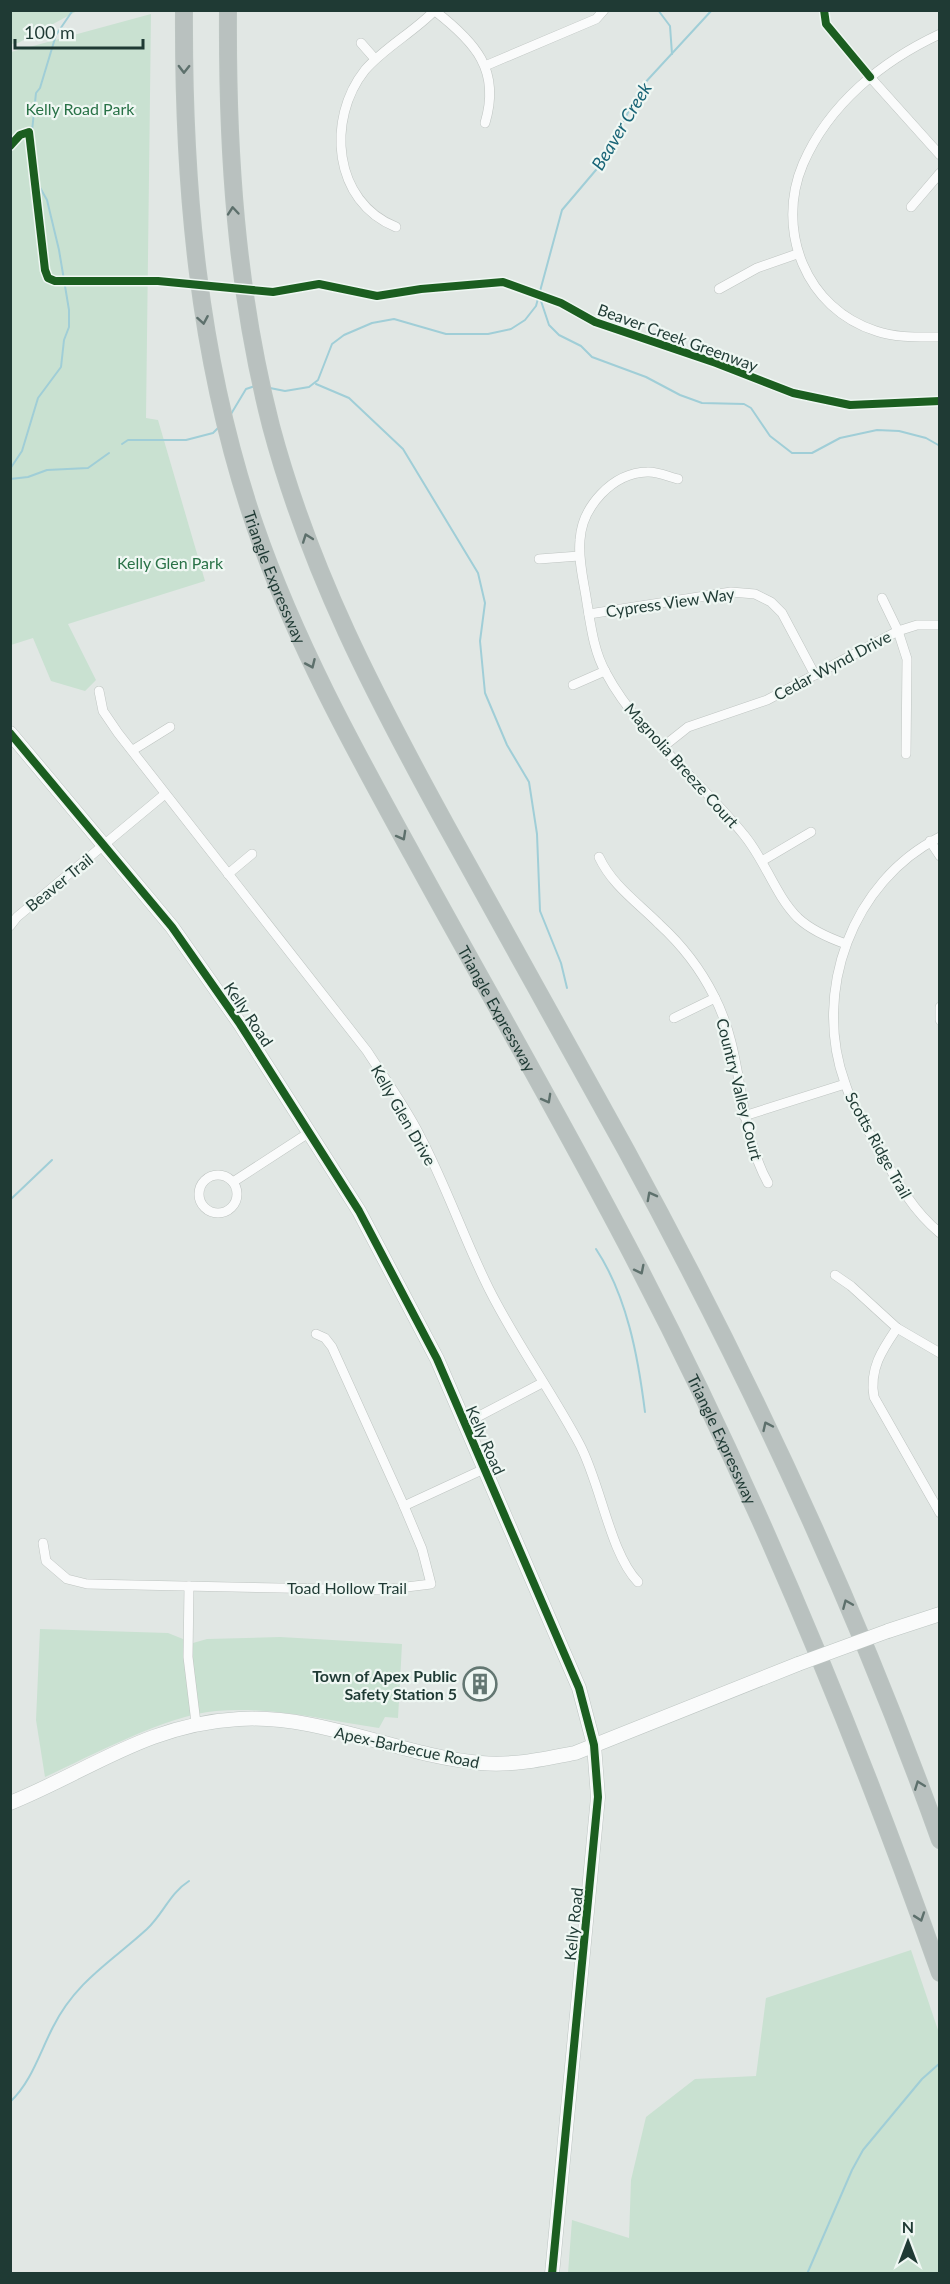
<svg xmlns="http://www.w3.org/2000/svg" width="950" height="2284" font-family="Lato,sans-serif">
<rect width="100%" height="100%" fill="#e1e7e4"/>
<g fill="#c9e1d1">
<polygon points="11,10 77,10 77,11 18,43 11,44"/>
<polygon points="151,14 146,418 158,420 205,581 68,624 96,680 85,691 51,681 33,638 11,645 11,52"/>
<path d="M40 1629 168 1633 193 1643 207 1639 280 1637 402 1644 398 1718 385 1717 379 1728C325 1720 270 1706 216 1711 164 1716 93 1755 45 1777L36 1720Z"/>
<polygon points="911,1950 939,2033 939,2273 568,2273 572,2220 629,2238 631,2180 646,2117 695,2079 756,2076 766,1998"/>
</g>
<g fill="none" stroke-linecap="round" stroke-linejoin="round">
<g stroke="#a0ced7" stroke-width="2">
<polyline points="658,10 670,26 672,54"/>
<polyline points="539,295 549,325 559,335 581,346 592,357 646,377 680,395 702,403 744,404 751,408 770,436 792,453 812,453 840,438 877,430 899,431 926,438 940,446"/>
<polyline points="316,384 349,398 403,449 478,573 485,603 480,641 485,693 507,745 529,782 537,834 540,911 561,963 567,988"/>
<polyline points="270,388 285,391 309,387 318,380 332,344 344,335 372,323 394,319 446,334 488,334 511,329 525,320 536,306 562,210 601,164 642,86 712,10"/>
<polyline points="231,414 246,389 255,386"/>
<polyline points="122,444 128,440 186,440 213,433 219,427"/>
<polyline points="10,469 22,451 38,398 61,367 64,340 69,327 69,310 59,250 47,200 38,184 30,150 36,93 40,88 56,35 73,10"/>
<polyline points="10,479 28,477 47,470 88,468 109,453"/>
<polyline points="10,1200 52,1160"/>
<path d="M596 1249C627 1296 638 1356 645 1412"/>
<path d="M10 2102C31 2083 40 2052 53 2027 76 1981 111 1962 147 1929 163 1914 170 1893 189 1881"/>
<polyline points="807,2274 852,2170 863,2150 922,2079 940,2063"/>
</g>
<g stroke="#bec4c1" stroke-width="10">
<g id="street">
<path d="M435 11C475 42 501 70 485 123"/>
<path d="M940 34C882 61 829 104 803 164 775 230 806 309 876 331 896 338 918 337 940 337"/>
<polyline points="361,43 375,59"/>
<polyline points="485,66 596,19 604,10"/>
<polyline points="870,77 940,155"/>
<polyline points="911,207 940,173"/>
<path d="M396 227C333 202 326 119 365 70 385 47 414 32 435 10"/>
<polyline points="719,289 757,268 797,254"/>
<path d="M678 479C669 477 657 471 647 472 612 473 582 507 580 540 578 561 584 582 587 603 591 627 594 652 606 673 637 732 702 782 744 835 765 860 775 895 798 918 812 931 829 938 846 944"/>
<polyline points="539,559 579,556"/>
<polyline points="882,598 898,631 907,659 906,754"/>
<polyline points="589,614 731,592 755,594 771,602 782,613 815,675"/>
<polyline points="573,685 605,671"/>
<path d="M99 691 103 711 118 733 367 1051C385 1079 405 1106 420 1136 446 1185 464 1239 489 1289 516 1343 552 1392 580 1445 601 1485 610 1553 638 1582"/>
<polyline points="664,746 688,727 767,700 898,631 917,625 940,625"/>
<polyline points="133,750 170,727"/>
<path d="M940 837C852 881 812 992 845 1083 853 1108 868 1130 881 1152 897 1182 913 1211 940 1233"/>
<polyline points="930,841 940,856"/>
<path d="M599 857C612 885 637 902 659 924 682 945 700 968 714 996 745 1055 736 1125 768 1183"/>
<polyline points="762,861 811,832"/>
<polyline points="228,874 252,854"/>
<polyline points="10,926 17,917 165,794"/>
<polyline points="940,1007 940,1020"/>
<polyline points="674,1018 715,998"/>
<polyline points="744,1116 845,1084"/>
<circle cx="218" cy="1194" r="19"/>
<polyline points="233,1182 310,1132"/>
<polyline points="835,1275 851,1286 897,1328 940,1353"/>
<path d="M897 1328C882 1350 869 1369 874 1397L940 1513"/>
<polyline points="464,1424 542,1383"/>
<polyline points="404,1506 484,1469"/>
<polyline points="43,1543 46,1561 67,1579 87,1584 382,1590 431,1584 422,1549 404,1506 332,1347 325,1338 316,1334"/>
<polyline points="189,1586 188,1657 196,1723"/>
</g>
</g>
<g stroke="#bdc5c2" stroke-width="15">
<g id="secondary">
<polyline points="10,733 172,927 240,1024 359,1211 437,1359 579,1688 594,1745 598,1797 552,2274"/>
<polyline points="888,1631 940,1614"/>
<path d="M10 1803C91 1770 148 1724 239 1719 321 1714 400 1756 481 1763 512 1766 544 1759 575 1753L798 1664"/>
</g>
</g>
<g stroke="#bbc4c1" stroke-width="18">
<g id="highway">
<path id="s1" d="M184 10C183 186 198 359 255 526 295 642 353 747 412 854 487 991 566 1127 638 1266 757 1495 854 1730 940 1973"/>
<path d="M228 10C227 152 236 289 271 426 310 572 375 696 447 827 506 935 567 1042 626 1150 747 1372 855 1602 940 1840"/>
</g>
</g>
<use href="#street" stroke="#fafbfb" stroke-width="9"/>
<use href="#secondary" stroke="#fafbfb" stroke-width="14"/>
<use href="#highway" stroke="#b9c1bf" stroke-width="16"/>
<g stroke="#bdc5c2" stroke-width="15" stroke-linecap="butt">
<polyline id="secondary-bridge" points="798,1664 888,1631"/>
</g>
<use href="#secondary-bridge" stroke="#fafbfb" stroke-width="14"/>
<g stroke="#eff7f3" stroke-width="11">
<g id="cycleway">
<polyline points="824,10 826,24 870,77"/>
<polyline points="10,146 20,135 29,132 45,270 48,278 55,281 158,281 273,292 319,284 377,296 421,289 503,282 561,303 595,322 716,363 793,393 850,405 940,401"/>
<polyline points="10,733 172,927 240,1024 359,1211 437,1359 579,1688 594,1745 598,1797 552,2274"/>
</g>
</g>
<use href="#cycleway" stroke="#1b5e20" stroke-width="8"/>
</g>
<defs><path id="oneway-chevron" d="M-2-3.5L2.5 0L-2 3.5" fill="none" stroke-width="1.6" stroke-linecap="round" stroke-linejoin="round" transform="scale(1.5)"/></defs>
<g stroke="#5d706c">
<use href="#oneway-chevron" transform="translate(184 69) rotate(91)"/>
<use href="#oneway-chevron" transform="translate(233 211) rotate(-95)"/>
<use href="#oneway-chevron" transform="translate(203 320) rotate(80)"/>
<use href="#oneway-chevron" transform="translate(307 538) rotate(-110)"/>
<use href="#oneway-chevron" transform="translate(311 664) rotate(66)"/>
<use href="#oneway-chevron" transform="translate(402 836) rotate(61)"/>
<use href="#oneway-chevron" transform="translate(547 1099) rotate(61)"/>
<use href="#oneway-chevron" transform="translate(651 1196) rotate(-118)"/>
<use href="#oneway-chevron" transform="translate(640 1270) rotate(63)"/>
<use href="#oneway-chevron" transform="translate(767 1426) rotate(-115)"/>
<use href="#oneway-chevron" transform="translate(847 1604) rotate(-113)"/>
<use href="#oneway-chevron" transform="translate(919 1785) rotate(-111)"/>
<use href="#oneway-chevron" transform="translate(920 1917) rotate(71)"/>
</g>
<defs>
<g id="building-ring" transform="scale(1.725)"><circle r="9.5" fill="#eff7f3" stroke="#637772" stroke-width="1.5"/><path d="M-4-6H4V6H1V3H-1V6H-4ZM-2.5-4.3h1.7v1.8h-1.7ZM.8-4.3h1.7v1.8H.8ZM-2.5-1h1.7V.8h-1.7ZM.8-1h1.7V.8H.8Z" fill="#637772"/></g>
</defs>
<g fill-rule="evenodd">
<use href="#building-ring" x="480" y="1684"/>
</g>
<g text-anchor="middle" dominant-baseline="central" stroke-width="4.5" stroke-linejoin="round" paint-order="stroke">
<g font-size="16" fill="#297247" stroke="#eff7f3">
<text x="80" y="108">Kelly Road Park</text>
<text x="170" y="562">Kelly Glen Park</text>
</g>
<g font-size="16" fill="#1f3a34" stroke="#eff7f3">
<text transform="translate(678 337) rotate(20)">Beaver Creek Greenway</text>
<text stroke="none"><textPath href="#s1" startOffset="578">Triangle Expressway</textPath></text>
<text transform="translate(670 602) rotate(-8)">Cypress View Way</text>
<text transform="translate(832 665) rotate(-28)">Cedar Wynd Drive</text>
<text transform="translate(682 765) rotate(48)">Magnolia Breeze Court</text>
<text transform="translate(59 882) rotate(-39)">Beaver Trail</text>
<text stroke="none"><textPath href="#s1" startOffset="1064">Triangle Expressway</textPath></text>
<text transform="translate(249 1014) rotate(56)">Kelly Road</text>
<text transform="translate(740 1089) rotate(76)">Country Valley Court</text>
<text transform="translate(404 1115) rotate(60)">Kelly Glen Drive</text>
<text transform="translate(879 1145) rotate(61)">Scotts Ridge Trail</text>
<text stroke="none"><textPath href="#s1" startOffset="1550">Triangle Expressway</textPath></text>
<text transform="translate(486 1440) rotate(66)">Kelly Road</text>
<text x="347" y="1587">Toad Hollow Trail</text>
<text transform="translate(407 1747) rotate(12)">Apex-Barbecue Road</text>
<text transform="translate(573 1924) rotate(-84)">Kelly Road</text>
</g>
<g font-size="16" font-weight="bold" fill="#1f3a34" stroke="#eff7f3" text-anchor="end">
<text x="457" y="1675">Town of Apex Public<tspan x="457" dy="18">Safety Station 5</tspan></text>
</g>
<g font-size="18" font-style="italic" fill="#196577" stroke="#eff7f3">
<text transform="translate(621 126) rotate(-59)">Beaver Creek</text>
</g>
</g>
<rect width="950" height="2284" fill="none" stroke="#1f3a34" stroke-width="24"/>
<g transform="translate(908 2242)" stroke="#eff7f3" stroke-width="4.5" paint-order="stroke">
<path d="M0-4.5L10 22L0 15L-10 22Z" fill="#1f3a34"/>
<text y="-9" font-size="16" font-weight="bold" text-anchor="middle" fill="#1f3a34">N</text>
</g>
<path d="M15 39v9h128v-9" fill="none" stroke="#1f3a34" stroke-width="3"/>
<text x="24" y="39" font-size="18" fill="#1f3a34" stroke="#eff7f3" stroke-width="4.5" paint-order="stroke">100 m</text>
</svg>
